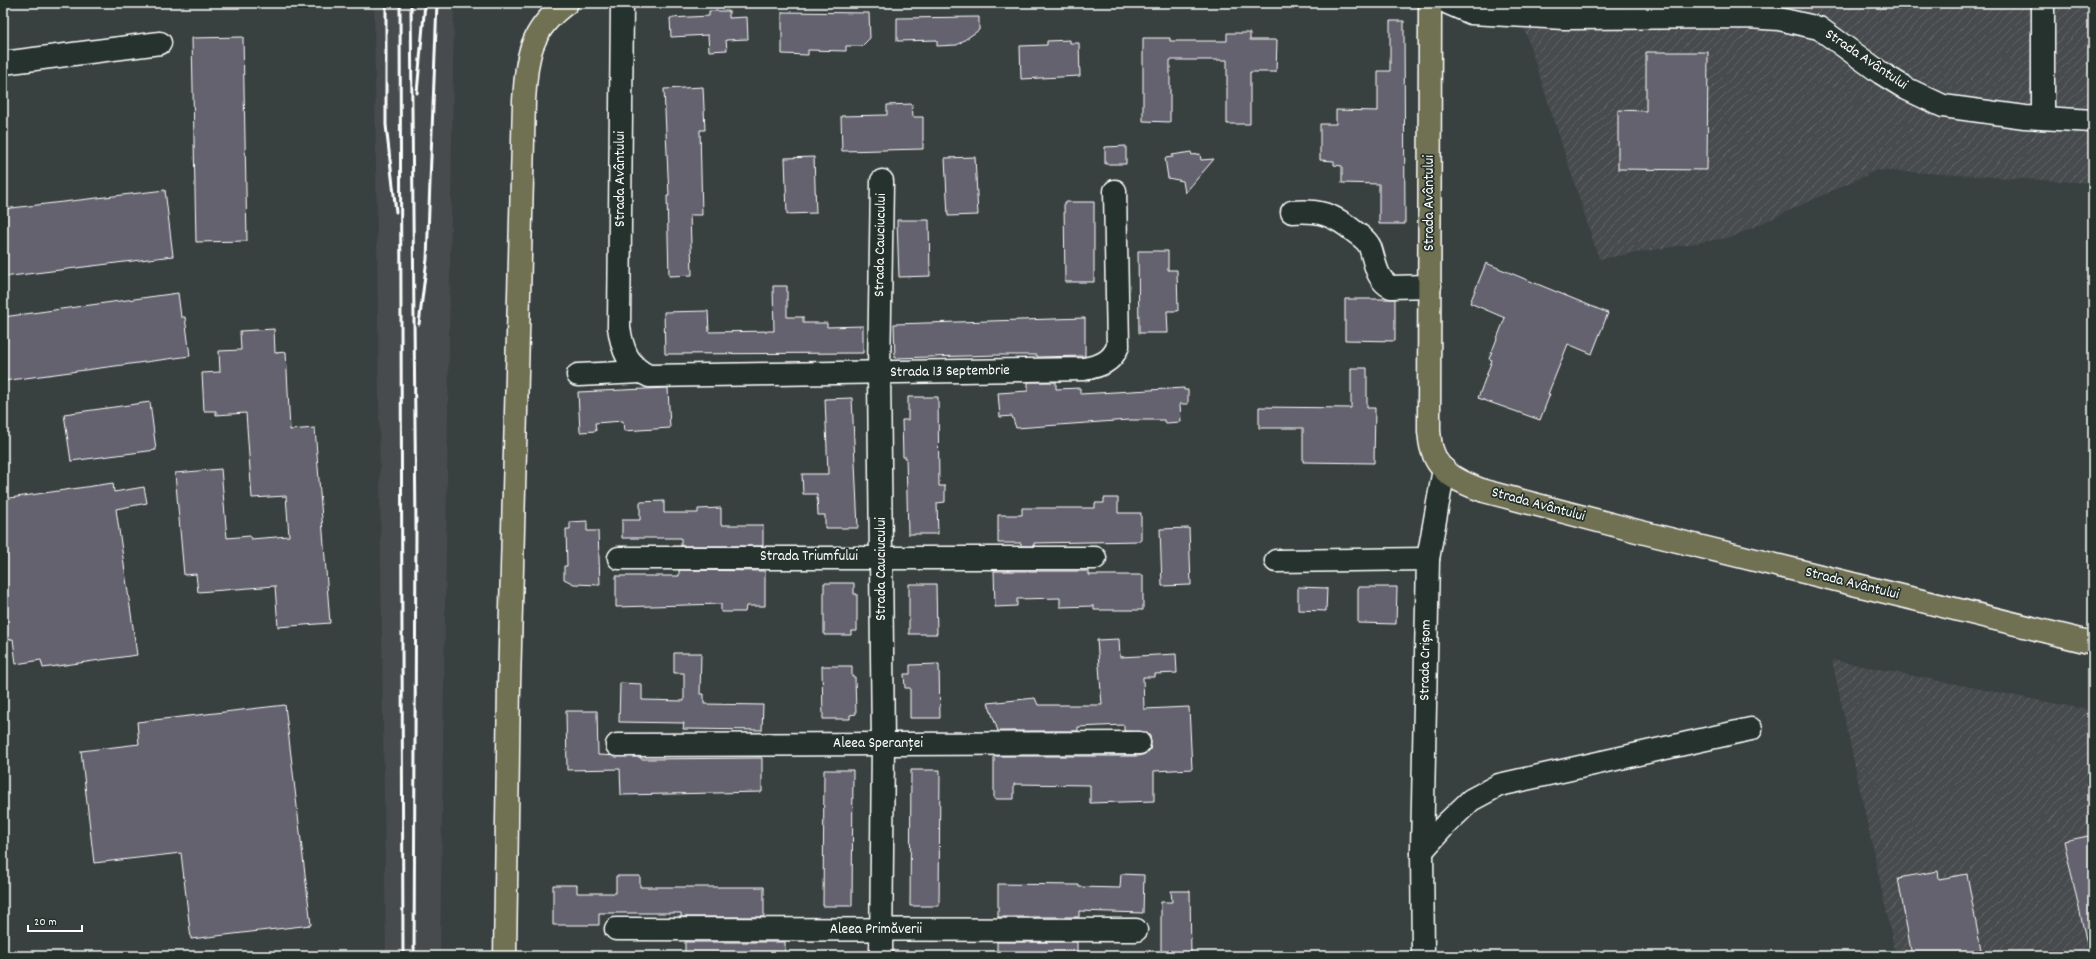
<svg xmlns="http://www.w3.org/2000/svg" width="2096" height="959" font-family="Dekko,sans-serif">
<defs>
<pattern id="industrial-furrows" width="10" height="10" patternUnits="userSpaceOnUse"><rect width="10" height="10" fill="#464b4e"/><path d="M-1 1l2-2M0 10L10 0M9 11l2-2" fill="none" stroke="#626669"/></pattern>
</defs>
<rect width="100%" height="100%" fill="#394140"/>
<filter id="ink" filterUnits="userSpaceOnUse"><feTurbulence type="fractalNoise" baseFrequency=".025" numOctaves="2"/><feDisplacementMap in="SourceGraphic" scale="8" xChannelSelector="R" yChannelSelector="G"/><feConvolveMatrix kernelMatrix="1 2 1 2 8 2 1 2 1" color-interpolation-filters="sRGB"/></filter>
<g filter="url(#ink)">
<polygon fill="#464b4e" points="374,3 454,3 440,956 386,956"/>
<g fill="url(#industrial-furrows)">
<polygon points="1516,3 2093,3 2093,183 1877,170 1732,237 1599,259"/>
<polygon points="1832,660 2093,711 2093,956 1896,956"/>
</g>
<g fill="#64626e" stroke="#fff">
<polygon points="709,11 729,11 729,18 747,17 748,39 726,40 727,50 709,51 708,35 671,37 670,18 709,16"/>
<polygon points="782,12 869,13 870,38 862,46 846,46 846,51 808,50 808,55 782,54"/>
<polygon points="979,17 979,30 957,45 937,46 937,40 897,41 897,18"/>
<polygon points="1390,21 1404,21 1405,224 1379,224 1379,184 1342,183 1342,166 1334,165 1334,161 1320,160 1320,124 1336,124 1336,110 1378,111 1378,71 1390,71"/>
<polygon points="1227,33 1250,33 1250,40 1277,40 1276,72 1250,72 1250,124 1227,124 1227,60 1170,60 1170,122 1143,121 1143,38 1170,38 1170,41 1227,41"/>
<polygon points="243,37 247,241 196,242 192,38"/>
<polygon points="1070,40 1070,43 1079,43 1080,76 1021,79 1020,46 1047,45 1047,41"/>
<polygon points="1646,52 1708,52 1707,170 1618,169 1618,110 1646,111"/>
<polygon points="703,87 705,130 700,130 702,215 690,215 692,275 669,276 667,196 669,196 664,89"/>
<polygon points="912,104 913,117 923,117 923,149 842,151 841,116 887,115 887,105"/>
<polygon points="1126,146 1126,164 1105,164 1105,147"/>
<polygon points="1191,152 1192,155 1200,154 1201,160 1214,159 1185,193 1183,181 1168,178 1165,158 1173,157 1172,155"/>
<polygon points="814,157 816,213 787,214 785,158"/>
<polygon points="975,157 978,215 948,216 945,158"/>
<polygon points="165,190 173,256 3,277 3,209"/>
<polygon points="1064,202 1094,202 1094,282 1065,282"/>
<polygon points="897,220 929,220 930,276 899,277"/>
<polygon points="1138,251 1168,251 1168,270 1177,270 1178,311 1167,311 1168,333 1139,333"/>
<polygon points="1486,263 1608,313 1592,354 1568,344 1548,394 1550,394 1540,420 1478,398 1492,360 1489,359 1505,318 1470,303"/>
<polygon points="773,286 787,286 787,317 803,317 803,323 827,323 827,327 863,326 863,353 665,354 664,312 708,311 709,332 774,331"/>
<polygon points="178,293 181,317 185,317 190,356 3,381 3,317"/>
<polygon points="1345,299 1395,299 1395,341 1345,340"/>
<polygon points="1085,318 1085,356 1037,357 1037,355 998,355 895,358 894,324"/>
<polygon points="274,329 275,353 286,352 290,430 315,428 330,623 278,627 275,586 198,592 196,574 184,575 175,473 221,469 227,538 250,536 251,539 289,536 286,496 252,498 246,413 216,415 216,411 204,411 202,373 220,372 219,351 241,350 240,331"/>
<polygon points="1351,368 1367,368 1367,408 1375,408 1374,463 1303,462 1303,428 1259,428 1259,407 1351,408"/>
<polygon points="1028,382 1056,382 1056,389 1080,388 1080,394 1184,388 1184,390 1188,390 1188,404 1180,404 1181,422 1166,423 1164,420 1129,420 1016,428 1012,416 1000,417 998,393 1028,391"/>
<polygon points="668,388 670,428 624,431 623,421 595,423 596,431 580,432 578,392"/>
<polygon points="908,397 938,397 939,486 945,486 945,502 937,503 938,534 908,534 906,457 903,457 902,420 908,420"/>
<polygon points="852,398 858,528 825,528 825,515 818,515 817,494 803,494 802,474 828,474 825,399"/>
<polygon points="150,402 156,450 71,461 64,414"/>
<polygon points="113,483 114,492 144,487 147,503 116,509 137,655 43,668 41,660 16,664 13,639 3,640 3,499"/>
<polygon points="1104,498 1118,498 1118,513 1141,513 1141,541 1034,543 1034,546 1021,546 1021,543 998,543 998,515 1022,515 1022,508 1095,508 1095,503 1104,503"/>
<polygon points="664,501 664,513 698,513 698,509 721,508 721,525 763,525 763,546 681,546 681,538 622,538 622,520 640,520 640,502"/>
<polygon points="587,521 587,531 598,531 600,585 574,584 564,579 564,566 567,566 566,529 570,529 570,522"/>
<polygon points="1189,528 1191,585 1162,586 1160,529"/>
<polygon points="679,570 765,571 765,606 746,606 745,612 721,612 721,604 616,607 616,576 679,576"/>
<polygon points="994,571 1089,571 1089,575 1143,575 1143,610 1094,610 1094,606 1060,607 1060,598 1017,599 1017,606 995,607"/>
<polygon points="824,583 854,583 854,594 857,594 857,631 851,631 851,635 824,635"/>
<polygon points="909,584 936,584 937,634 909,634"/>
<polygon points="1298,587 1327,588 1326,611 1298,610"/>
<polygon points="1358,587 1397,587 1396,624 1358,623"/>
<polygon points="1119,639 1120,657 1176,654 1177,673 1155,674 1155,677 1143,677 1144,709 1189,707 1192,769 1154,771 1154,801 1090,803 1090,785 1014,784 1014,799 994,799 994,756 1139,756 1145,754 1150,750 1151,743 1150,736 1146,732 1124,731 1124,725 1078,727 1078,731 998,731 988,703 1035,698 1038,705 1102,705 1097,640"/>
<polygon points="674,653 701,653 700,694 704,694 704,704 763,705 762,730 683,729 684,723 619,722 620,683 642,684 642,700 684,701 684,673 674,673"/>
<polygon points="939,664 940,718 910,718 910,688 905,688 904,674 910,674 910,665"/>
<polygon points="822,666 852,666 852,677 855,677 856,714 850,715 850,719 823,719"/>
<polygon points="285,705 311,925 191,939 181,853 94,863 81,751 139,744 137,722"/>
<polygon points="566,711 597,711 598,755 641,757 641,759 762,758 762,792 621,795 620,769 567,770"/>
<polygon points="824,770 853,770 852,906 823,906"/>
<polygon points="911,770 940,770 939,906 910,906"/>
<polygon points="2093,835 2093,944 2087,944 2064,841"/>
<polygon points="1938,871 1939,879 1967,874 1982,956 1912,956 1898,878"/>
<polygon points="1121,874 1144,875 1143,913 1079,911 1079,917 998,917 998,884 1079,885 1079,887 1120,888"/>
<polygon points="616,876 640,876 640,887 764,887 764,917 681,917 681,913 599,913 599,925 553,925 553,885 577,885 577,893 616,893"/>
<polygon points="1171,891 1190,891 1191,956 1161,956 1161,902 1172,902"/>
<rect x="685" y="942" width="100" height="14"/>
<rect x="997" y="942" width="80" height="14"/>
</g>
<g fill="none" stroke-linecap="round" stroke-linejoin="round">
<g stroke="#fff" stroke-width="25">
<g id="minor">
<path d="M622 3 619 327C622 349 628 367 649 376L1084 369C1100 366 1112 362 1118 346L1115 191"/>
<polyline points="1448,3 1471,13 1564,18 1748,17 1779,19 1819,28 1881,73 1907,89 1943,106 2025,117 2093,121"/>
<polyline points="3,63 160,43"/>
<polyline points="2043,118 2043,3"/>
<path d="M1292 212C1319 210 1333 214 1355 232 1360 236 1367 240 1370 247 1375 261 1376 280 1391 287L1430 286"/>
<polyline points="578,375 641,372"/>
<polyline points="619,558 1095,558"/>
<polyline points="1276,561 1428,559"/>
<polyline points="617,745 1139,743"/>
<polyline points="1422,851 1446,824 1471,800 1499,785 1751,729"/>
<polyline points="616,929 1136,930"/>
<polyline points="881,956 883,744 879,373 882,181"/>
<polyline points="1423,956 1422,851 1428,559 1444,469"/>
</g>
</g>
<g stroke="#fff" stroke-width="25">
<g id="major">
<path d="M1430 3 1429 431C1430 438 1430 446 1433 452 1439 474 1465 484 1484 491L1637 531 2093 643"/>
<path d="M505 956 509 685 524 101C527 57 529 30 567 3"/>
</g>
</g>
<use href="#minor" stroke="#26332d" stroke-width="22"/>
<use href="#major" stroke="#706f52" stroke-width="22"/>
<g stroke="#fff" stroke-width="3">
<polyline points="386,3 386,125 396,212"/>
<polyline points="400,3 403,956"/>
<polyline points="411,3 416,528 414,956"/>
<polyline points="417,93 425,3"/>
<polyline points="419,324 427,259 437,3"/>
</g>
</g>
</g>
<g text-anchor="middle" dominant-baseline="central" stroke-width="3.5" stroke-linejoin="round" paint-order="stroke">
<g font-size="15" fill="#fff" stroke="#26332d">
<text transform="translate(1866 60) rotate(34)">Strada Avântului</text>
<text transform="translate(621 179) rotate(-90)">Strada Avântului</text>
<text transform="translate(1430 203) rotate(-90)">Strada Avântului</text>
<text transform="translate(881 245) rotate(-89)">Strada Cauciucului</text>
<text transform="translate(950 372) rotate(-1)">Strada 13 Septembrie</text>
<text transform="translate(1538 505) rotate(15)">Strada Avântului</text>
<text x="809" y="557">Strada Triumfului</text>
<text transform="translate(882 569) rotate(-90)">Strada Cauciucului</text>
<text transform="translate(1852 584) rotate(14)">Strada Avântului</text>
<text transform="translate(1426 660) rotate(-89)">Strada Crișom</text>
<text x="878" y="744">Aleea Speranței</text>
<text x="876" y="930">Aleea Primăverii</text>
</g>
</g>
<rect width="2096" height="959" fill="none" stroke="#26332d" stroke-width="16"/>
<rect x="8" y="8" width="2080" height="943" fill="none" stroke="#fff" stroke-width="1.5" filter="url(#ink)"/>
<path d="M28 925v6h54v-6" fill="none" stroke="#ffffff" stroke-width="2"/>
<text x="34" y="925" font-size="12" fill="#ffffff" stroke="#26332d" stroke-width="3" paint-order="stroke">20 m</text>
</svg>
